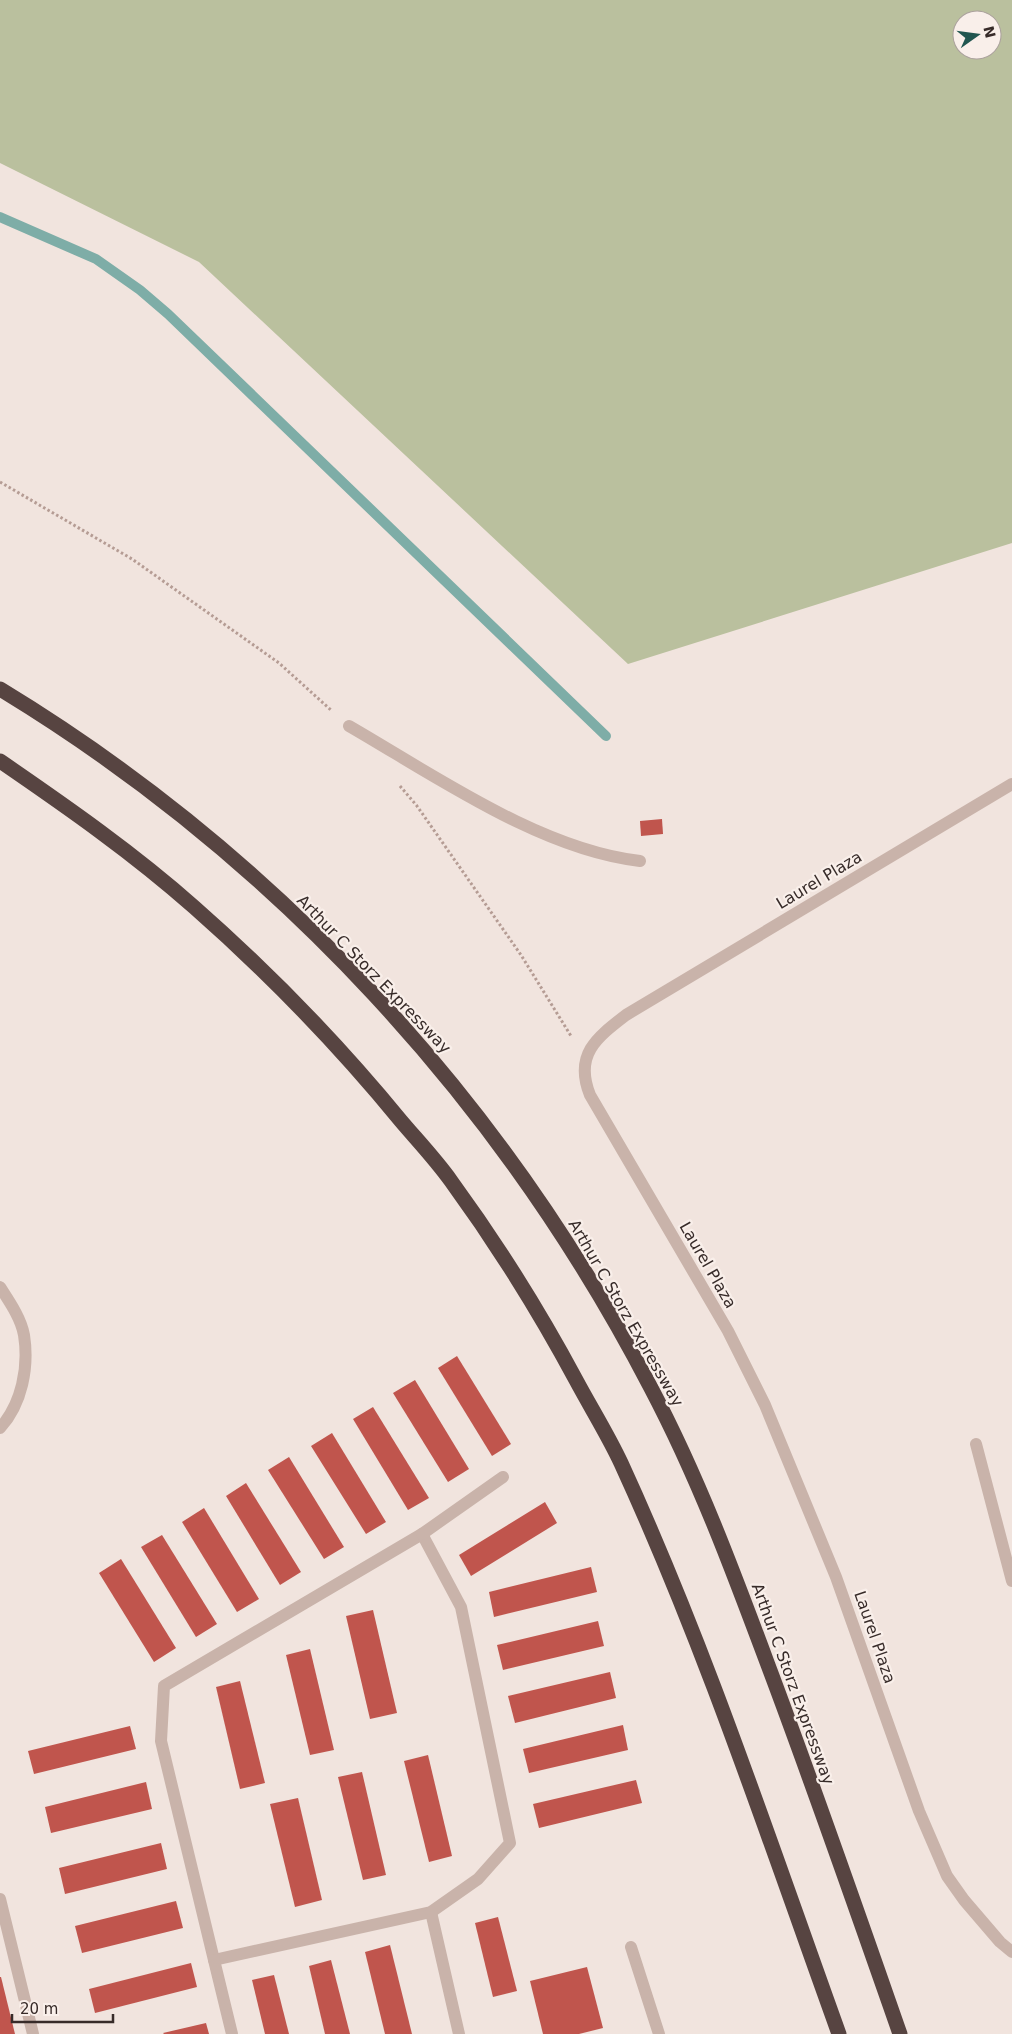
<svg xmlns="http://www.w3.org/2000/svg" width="1012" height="2034" font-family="'DejaVu Sans',sans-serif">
<rect width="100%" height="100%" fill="#f1e4de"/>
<path fill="#bac09e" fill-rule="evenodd" d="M0 0H1012V543L628 664 199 262 0 163ZM962 20H992V50H962Z"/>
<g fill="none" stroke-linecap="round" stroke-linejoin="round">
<polyline stroke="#7eada7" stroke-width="10" points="0,217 96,259 140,290 168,314 606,736"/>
</g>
<g fill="#c0554d">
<polygon points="662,819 663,834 641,836 640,821"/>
<polygon points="457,1356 511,1444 492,1456 438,1368"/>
<polygon points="415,1380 469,1469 448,1482 393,1393"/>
<polygon points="373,1407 429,1498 408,1510 353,1419"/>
<polygon points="332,1433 386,1522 366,1534 311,1446"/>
<polygon points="289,1457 344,1547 324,1559 268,1470"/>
<polygon points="246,1483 301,1572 280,1585 226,1496"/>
<polygon points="545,1502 557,1523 471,1576 459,1555"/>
<polygon points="204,1508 259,1599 237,1612 182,1522"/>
<polygon points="162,1535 217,1624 196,1637 141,1547"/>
<polygon points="121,1559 176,1648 154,1662 99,1573"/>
<polygon points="591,1567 597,1592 494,1617 489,1592"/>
<polygon points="373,1610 397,1713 370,1719 346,1616"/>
<polygon points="598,1621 604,1646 503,1670 497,1645"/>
<polygon points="310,1649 334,1750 310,1755 286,1655"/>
<polygon points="610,1672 616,1698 515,1723 508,1696"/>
<polygon points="240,1681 265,1783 240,1789 216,1687"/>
<polygon points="623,1725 628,1750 529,1773 523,1749"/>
<polygon points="130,1726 136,1749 34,1774 28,1751"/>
<polygon points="428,1755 452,1856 429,1862 404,1761"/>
<polygon points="362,1772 386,1875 363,1880 338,1777"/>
<polygon points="636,1780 642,1803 539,1828 533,1804"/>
<polygon points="146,1782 152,1809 51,1833 45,1807"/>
<polygon points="298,1798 322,1900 295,1907 270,1804"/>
<polygon points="161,1843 167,1869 65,1894 59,1868"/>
<polygon points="176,1901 183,1928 82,1953 75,1926"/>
<polygon points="498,1917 517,1991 493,1997 475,1923"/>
<polygon points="390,1945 412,2034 385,2034 365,1952"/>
<polygon points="331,1960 350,2034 325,2034 309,1966"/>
<polygon points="191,1963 197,1987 95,2013 89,1989"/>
<polygon points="587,1967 603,2028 579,2034 543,2034 530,1981"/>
<polygon points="274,1975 289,2034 265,2034 252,1980"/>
<polygon points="0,1977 1,1977 15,2034 0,2034"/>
<polygon points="206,2023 209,2034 164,2034 163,2033"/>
</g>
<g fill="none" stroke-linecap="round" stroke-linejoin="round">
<g stroke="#b59c94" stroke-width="3" stroke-dasharray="2.5 2.5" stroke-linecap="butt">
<polyline points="0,482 132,559 279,663 332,711"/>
<polyline points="400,786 417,806 521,955 571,1036"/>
</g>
<g stroke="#c9b3aa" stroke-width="12">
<path d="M349 726C434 775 541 850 640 861"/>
<path d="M0 1287C9 1301 21 1318 24 1335 29 1367 22 1404 0 1428"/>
<polyline points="976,1444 1012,1581"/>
<polygon points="422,1534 461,1607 510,1843 478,1879 431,1912 214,1960 161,1741 164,1686"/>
<polyline points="422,1534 503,1477"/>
<polyline points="0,1899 33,2034"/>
<polyline points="431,1912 459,2034"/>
<polyline points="631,1947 659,2034"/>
<polyline points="214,1960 232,2034"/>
</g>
<path stroke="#c9b3aa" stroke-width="12" d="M1012 784 626 1015C596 1038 574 1055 590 1095L728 1331 765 1405 836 1577 919 1811 947 1876 964 1900 1000 1942 1012 1952"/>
<g stroke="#574441" stroke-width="15">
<path d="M0 689C277 857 502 1101 651 1388 698 1477 733 1571 768 1665 814 1787 857 1911 900 2034"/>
<path d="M0 761C67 807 133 853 194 907 269 973 338 1044 401 1121 418 1141 436 1160 451 1181 497 1244 539 1311 576 1380 591 1408 608 1435 621 1463 706 1648 770 1843 839 2034"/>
</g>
</g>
<g text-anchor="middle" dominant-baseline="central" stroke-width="4.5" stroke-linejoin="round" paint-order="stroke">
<g font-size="16" fill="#372b29" stroke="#f9efea">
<text transform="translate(819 880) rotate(-31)">Laurel Plaza</text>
<text transform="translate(374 974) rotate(46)">Arthur C Storz Expressway</text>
<text transform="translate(708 1265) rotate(60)">Laurel Plaza</text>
<text transform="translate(626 1313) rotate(60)">Arthur C Storz Expressway</text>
<text transform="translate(875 1637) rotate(71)">Laurel Plaza</text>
<text transform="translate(793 1684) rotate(70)">Arthur C Storz Expressway</text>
</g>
</g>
<g transform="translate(977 35) rotate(76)"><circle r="24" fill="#f9efea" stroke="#aba19d"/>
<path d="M0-4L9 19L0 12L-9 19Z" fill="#215650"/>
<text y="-8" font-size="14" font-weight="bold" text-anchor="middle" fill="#372b29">N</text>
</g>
<path d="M12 2014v8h101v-8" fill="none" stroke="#372b29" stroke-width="2.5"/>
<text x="20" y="2014" font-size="15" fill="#372b29" stroke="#f9efea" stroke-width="4" paint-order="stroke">20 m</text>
</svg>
